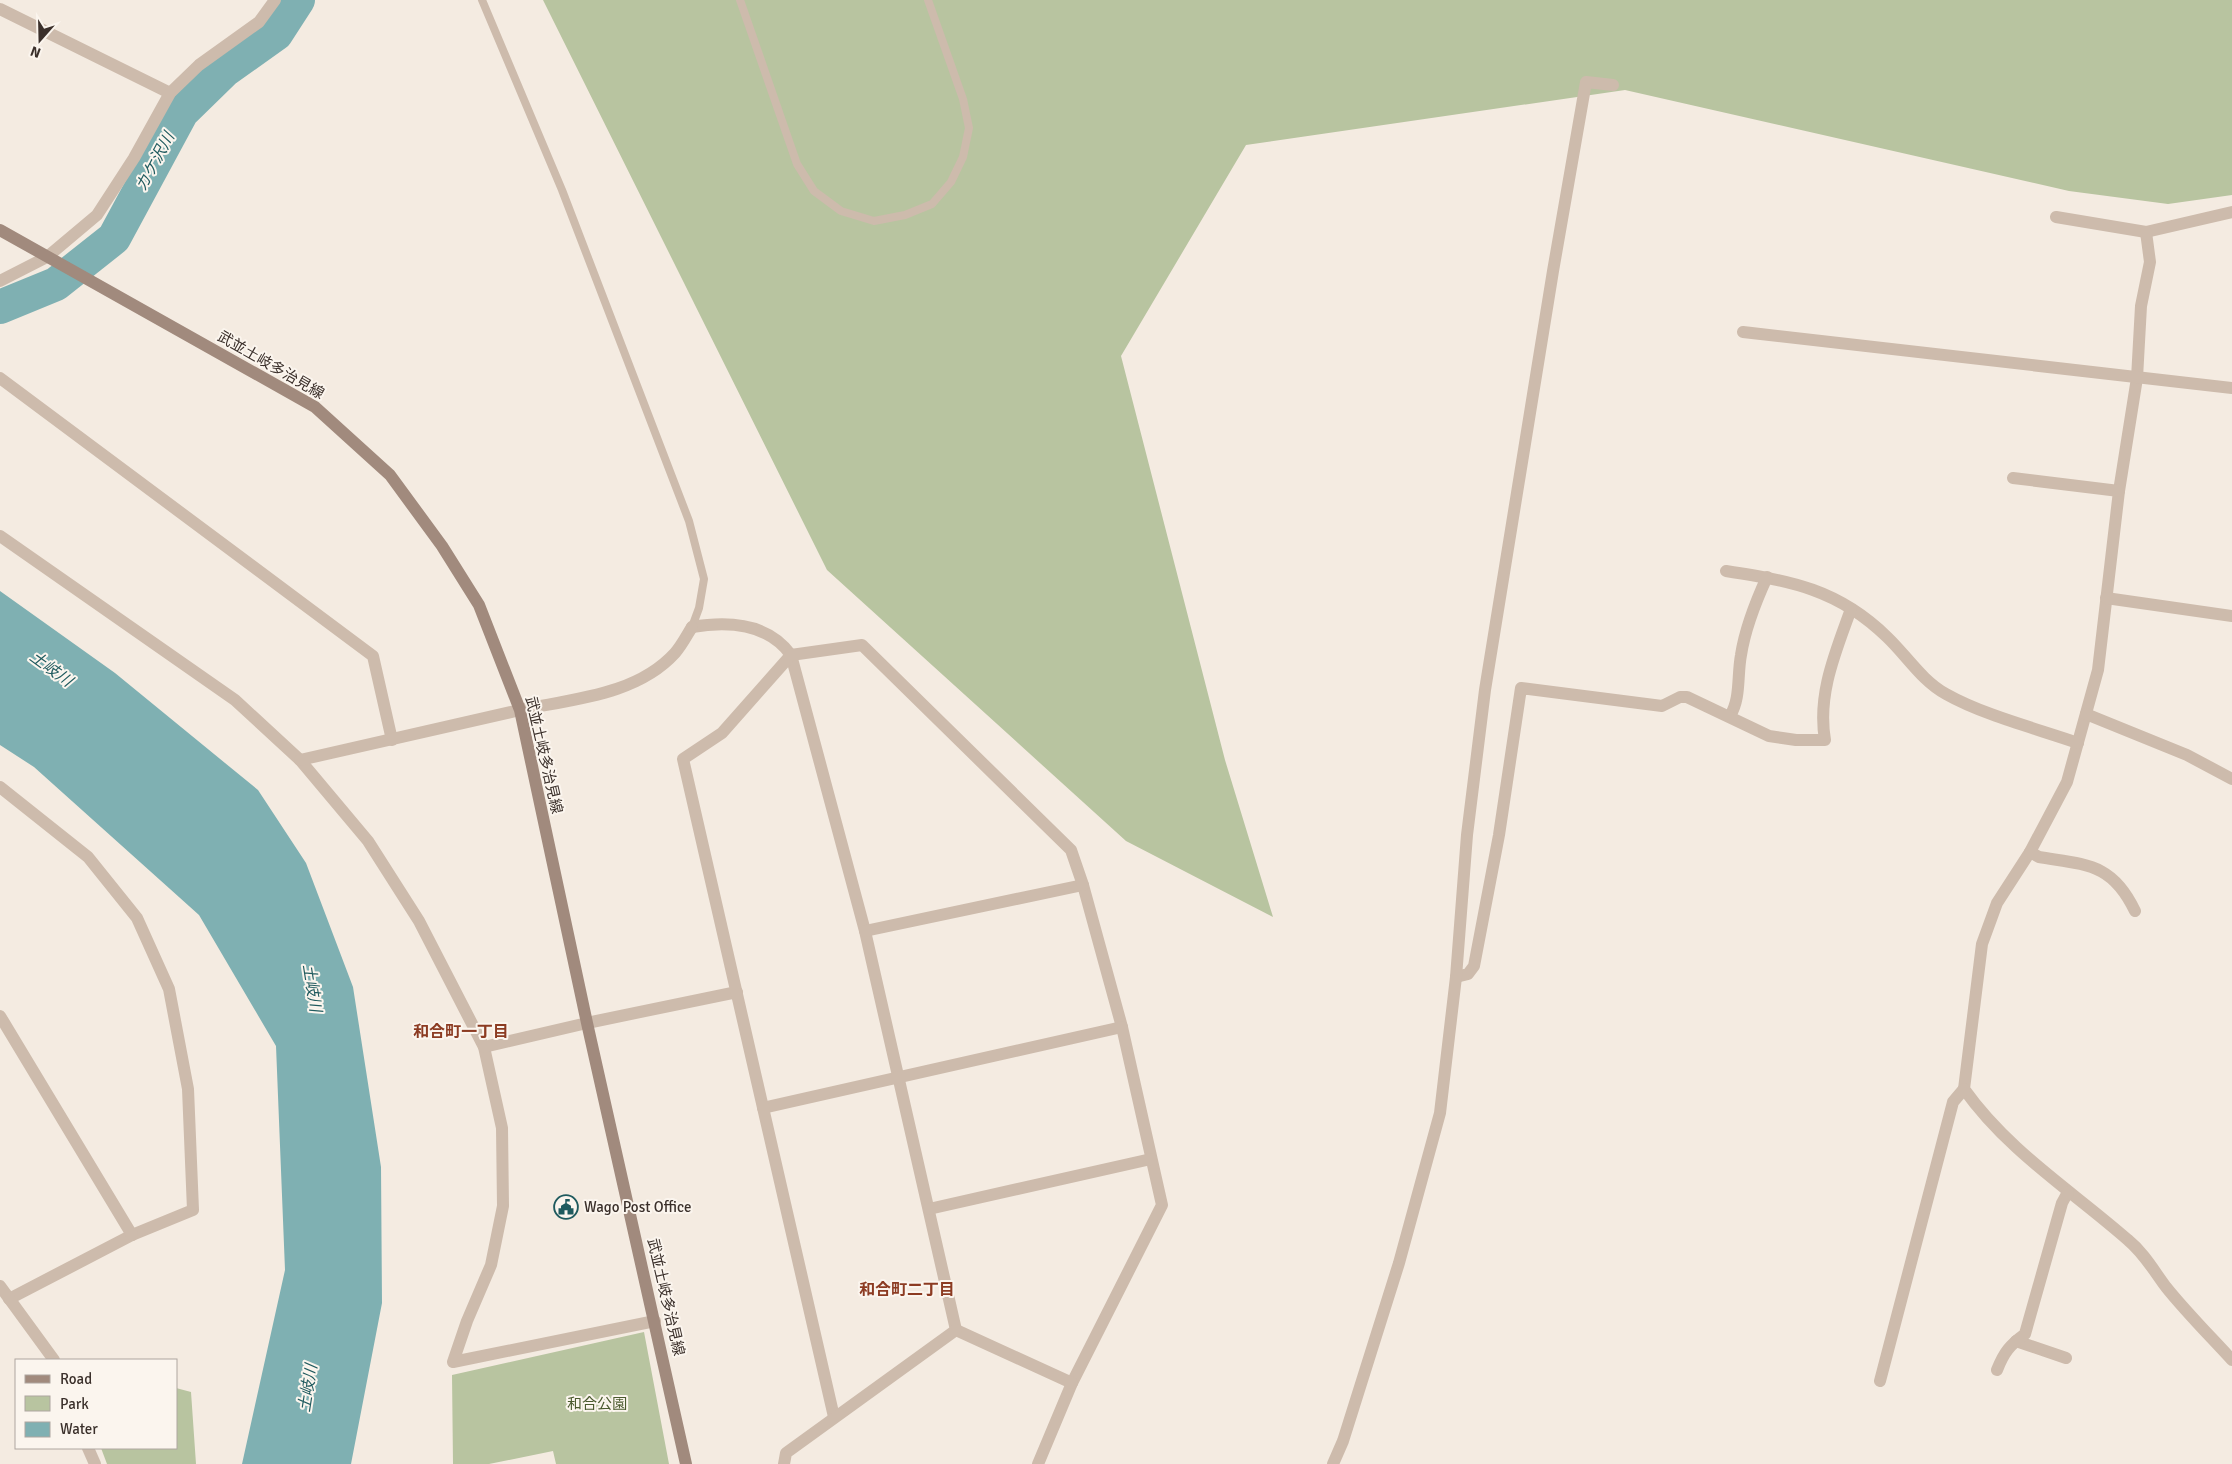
<svg xmlns="http://www.w3.org/2000/svg" width="2232" height="1464" font-family="Signika,'Noto Sans JP',sans-serif">
<rect width="100%" height="100%" fill="#f4ebe1"/>
<g fill="#b8c4a0">
<polygon points="543,0 2232,0 2232,195 2168,204 2069,191 1625,90 1246,145 1121,356 1225,760 1273,917 1126,841 827,570"/>
<polygon points="644,1332 669,1464 556,1464 553,1451 489,1464 453,1464 452,1375"/>
<polygon points="176,1388 191,1392 196,1464 107,1464 101,1448 176,1448"/>
</g>
<polygon fill="#7fb0b2" points="0,591 115,673 258,790 306,863 353,987 381,1167 382,1303 351,1464 242,1464 285,1270 276,1046 199,915 34,767 0,745"/>
<g fill="none" stroke-linecap="round" stroke-linejoin="round">
<polyline stroke="#7fb0b2" stroke-width="34" points="0,307 56,284 114,238 182,112 224,71 276,34 298,0"/>
<g stroke="#cdbbac" stroke-width="8">
<polyline points="482,0 562,190 689,521 704,579 699,608 692,627"/>
<polyline points="740,0 797,164 814,191 841,211 874,221 905,215 932,204 951,182 963,157 969,128 963,99 928,0"/>
</g>
<g stroke="#cdbbac" stroke-width="12">
<polyline points="0,9 170,93"/>
<polyline points="2056,217 2146,232 2232,212"/>
<path d="M2146 232 2150 262 2141 306 2137 378 2119 491 2098 670 2067 782 2030 852 1997 903 1982 944 1964 1089C2008 1151 2071 1190 2128 1240 2144 1253 2154 1271 2166 1287 2186 1312 2210 1336 2232 1360"/>
<polyline points="0,281 47,257 97,215 134,158 170,93 199,65 259,22 275,0"/>
<polyline points="1743,332 2232,388"/>
<polyline points="0,378 373,656 392,740"/>
<polyline points="2013,478 2119,491"/>
<polyline points="0,536 235,700 300,760 368,841 419,921 484,1047 502,1128 503,1206 491,1265 467,1321 453,1362 655,1321"/>
<path d="M1726 571C1791 581 1838 589 1887 637 1907 656 1922 681 1946 694 1983 715 2038 729 2078 743"/>
<polyline points="2106,598 2232,616"/>
<path d="M692 627C728 621 768 623 791 655L865 931 956 1330"/>
<polyline points="2086,714 2187,755 2232,779"/>
<path d="M1730 716C1741 698 1737 676 1741 655 1745 629 1756 601 1767 577"/>
<polyline points="300,760 520,710"/>
<polyline points="0,787 88,857 137,918 169,989 188,1089 193,1210 132,1235 9,1299"/>
<path d="M2030 852 2039 857C2087 865 2112 863 2135 911"/>
<polyline points="865,931 1083,885 1122,1027 1162,1205 1072,1383 1038,1464"/>
<path d="M1456 977 1468 974 1474 966 1499 835 1521 688 1662 706 1680 697H1687L1769 736 1796 740H1825C1817 694 1836 651 1851 609"/>
<polyline points="0,1016 132,1235"/>
<polyline points="484,1047 587,1023 737,992"/>
<polyline points="763,1108 1122,1027"/>
<polyline points="929,1209 1151,1159"/>
<polyline points="956,1330 1072,1383"/>
<polyline points="2016,1341 2066,1358"/>
<path d="M1997 1370C2004 1352 2010 1345 2025 1334L2062 1203 2068 1192"/>
<polyline points="1880,1381 1953,1102 1964,1089"/>
<polyline points="834,1417 683,759 722,733 791,655 862,645 1071,850 1083,885"/>
<polyline points="784,1464 786,1453 956,1330"/>
<polyline points="1333,1464 1343,1441 1399,1263 1440,1113 1456,977 1467,835 1485,690 1553,271 1586,82 1613,85"/>
</g>
<g stroke="#cdbbac" stroke-width="12">
<path d="M520 710C573 699 637 695 675 653 682 645 687 635 692 627"/>
<polyline points="0,1286 54,1360"/>
<polyline points="88,1448 95,1464"/>
</g>
<polyline stroke="#a18a7d" stroke-width="12" points="0,230 315,407 390,475 442,546 479,605 520,710 587,1023 686,1464"/>
</g>
<defs>
<g id="civic-ring" transform="scale(1.25)"><circle r="9.5" fill="#fbf5ee" stroke="#1f5a5e" stroke-width="1.5"/><path d="M-.6-6.5H3V-4.5H.6V-3L4-1V1h2V6H-6V1h2V-1L-.6-3ZM-1.2 2.5V6h2.4V2.5Z" fill="#1f5a5e"/></g>
</defs>
<g fill-rule="evenodd">
<use href="#civic-ring" x="566" y="1207"/>
</g>
<g text-anchor="middle" dominant-baseline="central" stroke-width="4" stroke-linejoin="round" paint-order="stroke">
<g font-size="15" fill="#3b302b" stroke="#fbf5ee">
<text transform="translate(271 365) rotate(30)">武並土岐多治見線</text>
<text transform="translate(544 755) rotate(77)">武並土岐多治見線</text>
<text transform="translate(666 1297) rotate(77)">武並土岐多治見線</text>
</g>
<g font-size="15" fill="#3b302b" stroke="#fbf5ee" text-anchor="start">
<text x="584" y="1207">Wago Post Office</text>
</g>
<g font-size="15" fill="#4a5a2e" stroke="#fbf5ee">
<text x="597" y="1404">和合公園</text>
</g>
<g font-size="16" font-style="italic" fill="#1f5a5e" stroke="#fbf5ee">
<text transform="translate(155 162) rotate(-62)">カケ沢川</text>
<text transform="translate(51 669) rotate(36)">土岐川</text>
<text transform="translate(312 988) rotate(81)">土岐川</text>
<text transform="translate(308 1388) rotate(-81)">土岐川</text>
</g>
<g font-size="16" font-weight="bold" fill="#8c3b22" stroke="#fbf5ee">
<text x="461" y="1032">和合町一丁目</text>
<text x="907" y="1290">和合町二丁目</text>
</g>
</g>
<rect x="15" y="1359" width="162" height="90" fill="#fbf5ee" stroke="#aea6a0"/>
<rect x="25" y="1375" width="25" height="8" fill="#a18a7d" stroke="#aea6a0"/>
<text x="60" y="1384" font-size="15" fill="#3b302b">Road</text>
<rect x="25" y="1396" width="25" height="15" fill="#b8c4a0" stroke="#aea6a0"/>
<text x="60" y="1409" font-size="15" fill="#3b302b">Park</text>
<rect x="25" y="1422" width="25" height="15" fill="#7fb0b2" stroke="#aea6a0"/>
<text x="60" y="1434" font-size="15" fill="#3b302b">Water</text>
<g transform="translate(40 40) rotate(200)" stroke="#fbf5ee" stroke-width="4" paint-order="stroke">
<path d="M0-4L9 19L0 12L-9 19Z" fill="#3b302b"/>
<text y="-8" font-size="14" font-weight="bold" text-anchor="middle" fill="#3b302b">N</text>
</g>
</svg>
